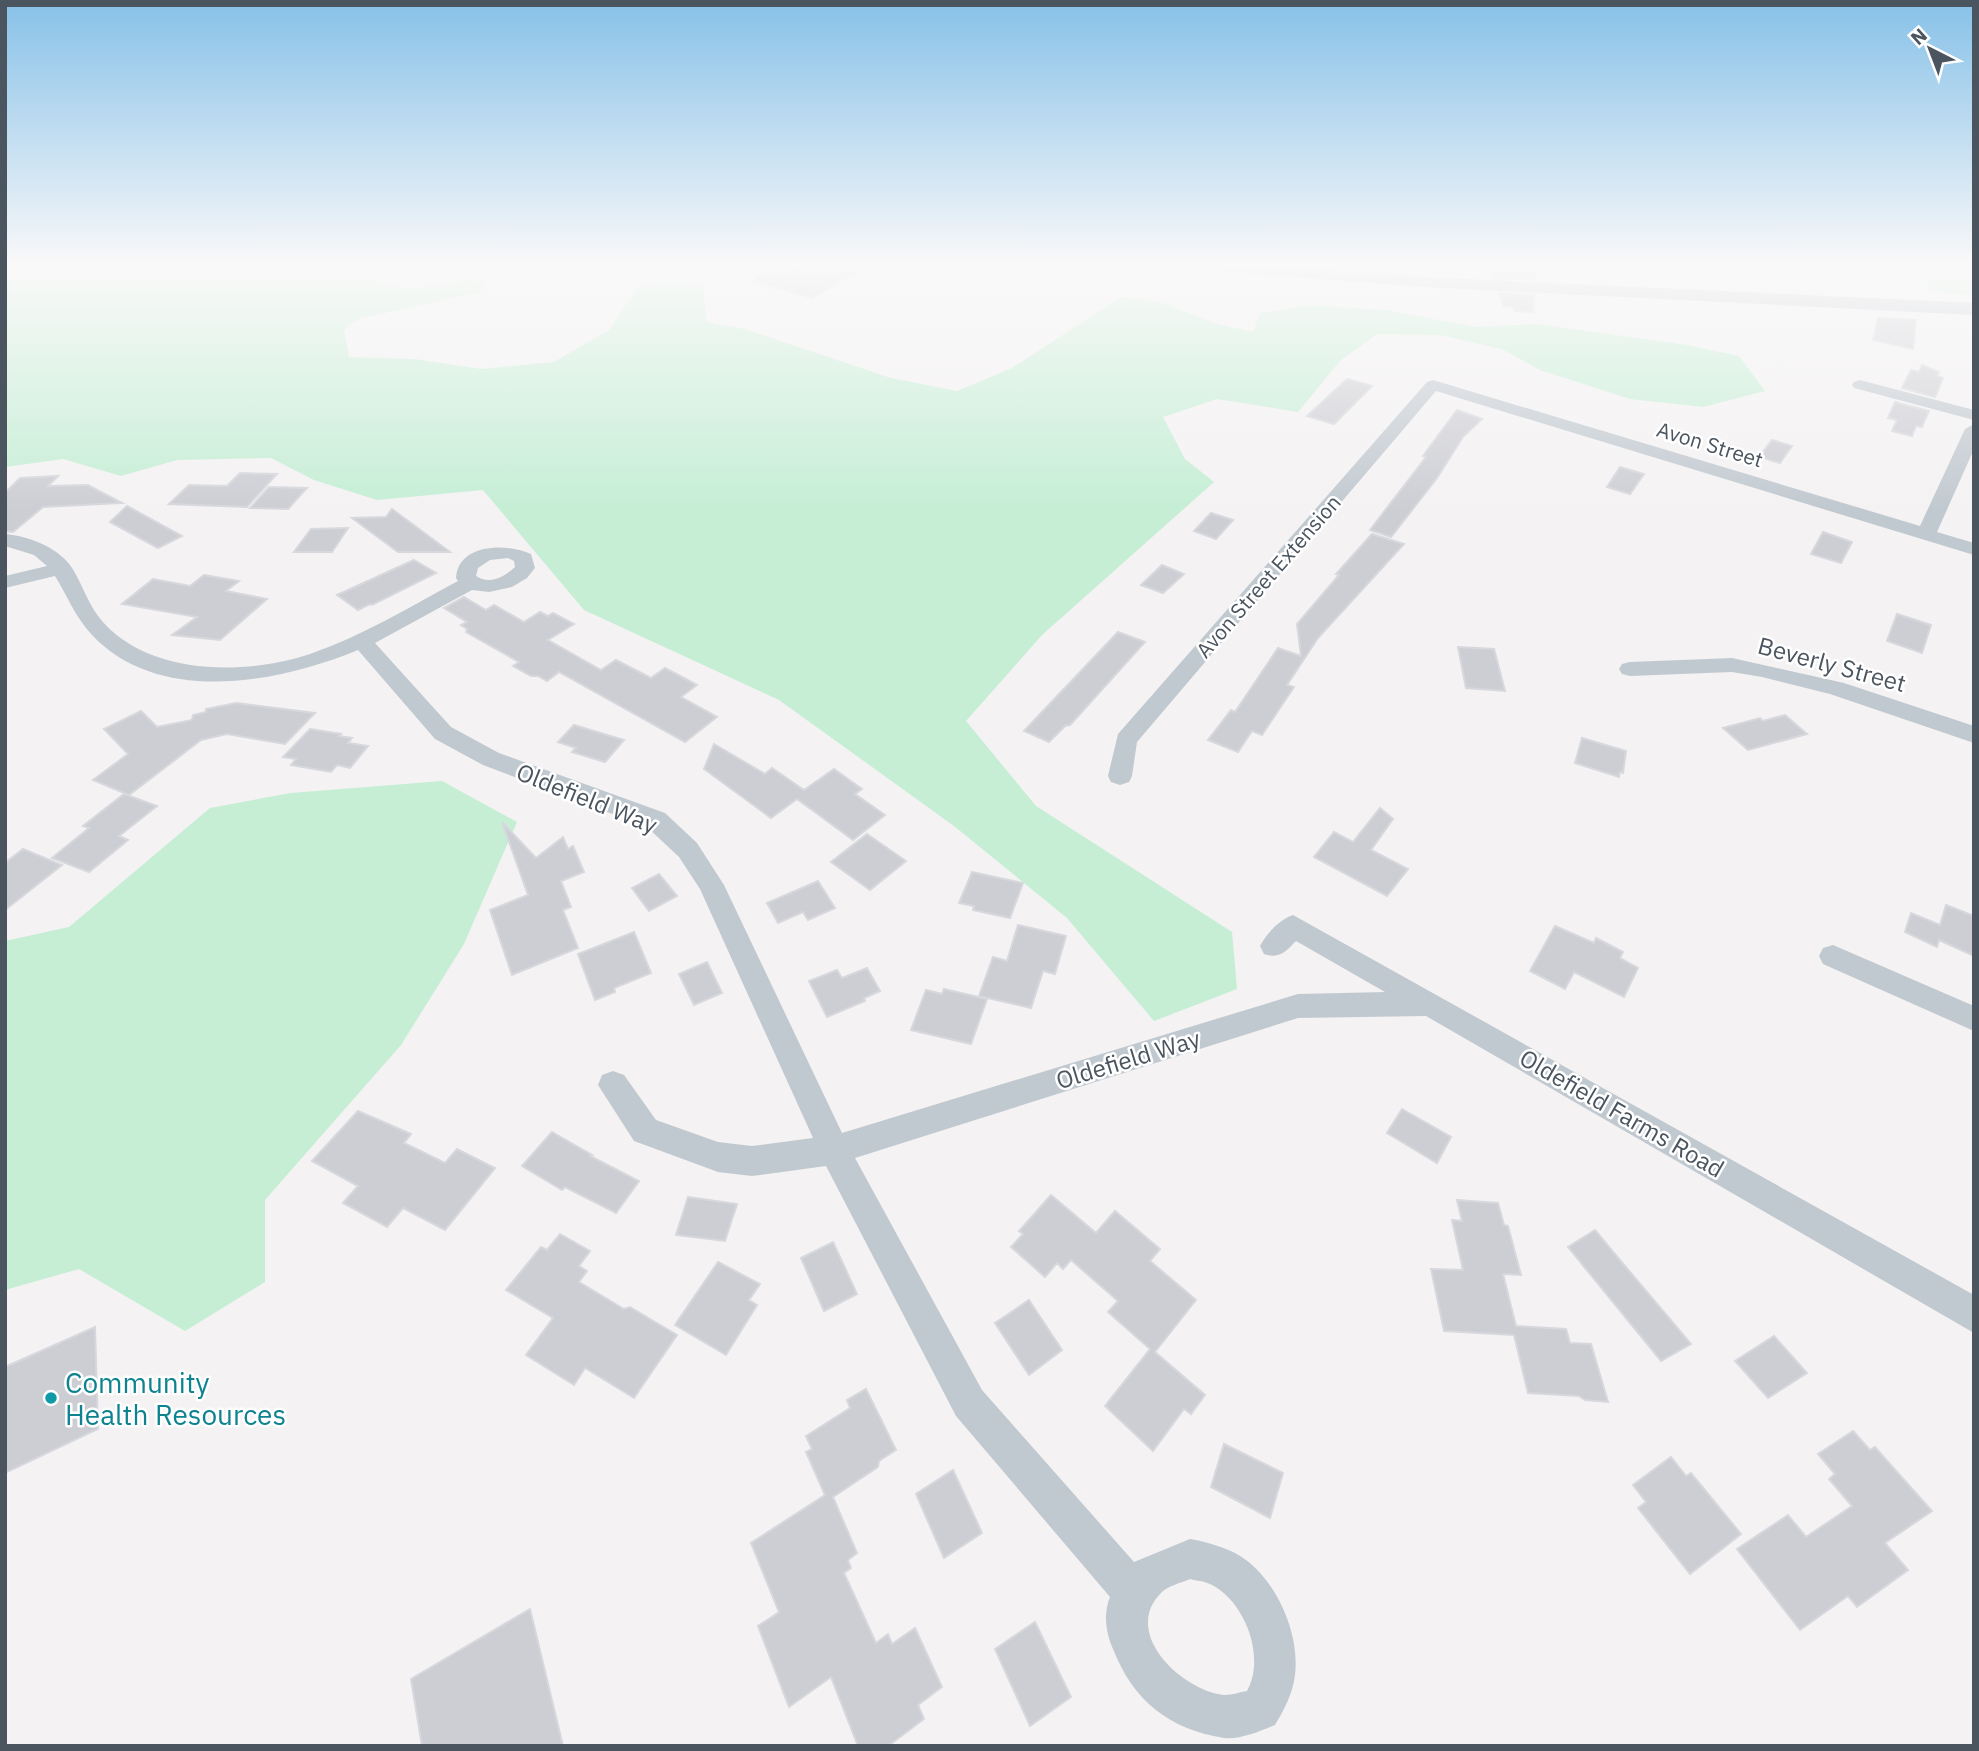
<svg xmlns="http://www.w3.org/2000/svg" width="1979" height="1751" font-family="'IBM Plex Sans',sans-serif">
<rect width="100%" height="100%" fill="#f4f2f2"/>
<g fill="#c5eed5">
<polygon points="12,264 148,264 162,273 241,269 252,264 327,264 331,271 411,289 470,279 486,283 481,292 358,319 344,330 349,357 414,359 481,369 554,362 609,330 638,287 679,282 703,286 707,322 745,329 891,378 957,391 1012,368 1121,297 1157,301 1218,324 1253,332 1260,313 1310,305 1387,310 1474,327 1536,324 1687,345 1739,356 1765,391 1703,407 1630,399 1540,370 1502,349 1440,335 1377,334 1340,361 1298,412 1217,399 1163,417 1185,459 1214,482 1042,635 966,721 1036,806 1232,932 1237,989 1154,1021 1067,918 954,826 779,700 584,610 483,490 377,500 314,480 271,458 177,460 121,476 63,459 5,467 5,267"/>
<polygon points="1920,264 1970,264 1974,295 1929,291"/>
<polygon points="442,781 517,822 464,944 401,1045 265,1200 265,1282 185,1331 79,1269 5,1290 5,941 69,927 210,808 291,793"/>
</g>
<g fill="#cdced4" stroke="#d7d8dd" stroke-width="2">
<polygon points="806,264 870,264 812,298 754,281 773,265 805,270"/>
<polygon points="1489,264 1535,264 1535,280 1494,278"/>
<polygon points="1499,293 1534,295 1533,312 1515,311 1513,307 1503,306"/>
<polygon points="1878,318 1916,320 1913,349 1873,340"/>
<polygon points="1922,365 1939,372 1937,376 1943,378 1935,397 1902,388 1911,370 1919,372"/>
<polygon points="1347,379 1372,386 1334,424 1307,416"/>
<polygon points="1895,402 1929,411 1922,427 1916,426 1912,436 1892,431 1897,420 1888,418"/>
<polygon points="1457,410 1482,419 1463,437 1437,478 1391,537 1370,530 1426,457 1423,456"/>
<polygon points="1772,440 1792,446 1780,463 1759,457"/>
<polygon points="1620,467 1644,474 1630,494 1607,487"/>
<polygon points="240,473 277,474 247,507 169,504 189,485 227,486"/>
<polygon points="58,476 48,486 88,485 122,503 43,507 13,532 5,531 5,493 20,478"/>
<polygon points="269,487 307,488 288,509 250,508"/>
<polygon points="127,506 182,536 158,548 110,522"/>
<polygon points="392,509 450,552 398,552 352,518 386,517"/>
<polygon points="1211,513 1233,520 1216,539 1194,531"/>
<polygon points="348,528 332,552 294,552 311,529"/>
<polygon points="1823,532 1852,542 1841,563 1811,554"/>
<polygon points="1372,534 1404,544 1318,638 1287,685 1294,687 1262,735 1252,731 1238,752 1208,740 1231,710 1235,712 1278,648 1301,656 1297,624 1339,575 1336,574"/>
<polygon points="414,560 436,573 372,605 370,604 358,610 337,595"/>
<polygon points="1162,565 1184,574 1163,593 1141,585"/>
<polygon points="204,575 239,581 226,591 267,599 220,640 172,635 197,617 122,604 153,579 190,586"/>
<polygon points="464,597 486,610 494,605 524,622 540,612 548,616 553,613 574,624 548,640 601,670 616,660 651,678 665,668 697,685 681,697 717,717 685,742 559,672 547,681 538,676 531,676 513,666 519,662 466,632 467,629 461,625 467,622 444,608"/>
<polygon points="1897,614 1931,625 1922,653 1887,641"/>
<polygon points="1118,632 1145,642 1070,725 1065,726 1049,742 1024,731"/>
<polygon points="1458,647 1494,649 1505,691 1466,688"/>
<polygon points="236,703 315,713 285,744 227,734 201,740 129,795 93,780 128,754 104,729 141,711 157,727 192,720 193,715 206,712 206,709"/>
<polygon points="1785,715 1807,734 1748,750 1723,728 1760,718 1763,721"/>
<polygon points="574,725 624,740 605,762 572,752 576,748 558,742"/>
<polygon points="310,729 341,734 339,736 352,738 348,743 368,746 350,768 337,765 331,772 291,765 296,759 283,757"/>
<polygon points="1582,738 1626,751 1623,773 1620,772 1619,777 1575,763"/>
<polygon points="714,744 765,774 772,768 804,790 834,769 862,789 855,794 885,815 853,840 797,799 771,818 704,769"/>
<polygon points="124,794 157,806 119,836 128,840 89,872 52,858 89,828 83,826"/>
<polygon points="1380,808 1393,819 1371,850 1408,869 1387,896 1314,857 1334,832 1353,842"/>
<polygon points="502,822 536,858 563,837 568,849 573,846 584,872 561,881 571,907 563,910 578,948 512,975 490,910 528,895"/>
<polygon points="867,834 906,861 870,890 831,862"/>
<polygon points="23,849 62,865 5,910 5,863"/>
<polygon points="972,872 1023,883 1010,918 973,910 974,906 959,903"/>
<polygon points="659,874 677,896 649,911 632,888"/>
<polygon points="818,881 835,908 808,920 803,912 778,923 767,903"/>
<polygon points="1946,905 1974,916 1974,956 1939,940 1937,947 1905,932 1911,913 1940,925"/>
<polygon points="1018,925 1066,936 1055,974 1043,971 1031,1008 979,996 993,957 1007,961"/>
<polygon points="1555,926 1594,943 1596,938 1623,952 1620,958 1638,968 1624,997 1574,972 1565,989 1530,971"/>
<polygon points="634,932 651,973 614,988 615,992 595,1000 578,954"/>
<polygon points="707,962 722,993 694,1005 679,974"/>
<polygon points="867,968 880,991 864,998 865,1001 827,1017 809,981 837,970 842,978"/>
<polygon points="944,989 987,999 971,1044 911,1030 926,990 942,994"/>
<polygon points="1402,1109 1451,1137 1437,1163 1387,1133"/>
<polygon points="358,1111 411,1134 404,1143 445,1163 457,1149 495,1168 445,1230 403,1208 387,1227 343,1203 358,1186 312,1161"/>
<polygon points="552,1132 592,1155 590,1156 639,1181 616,1213 565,1187 562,1190 522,1166"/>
<polygon points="1051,1195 1096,1233 1115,1211 1160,1249 1150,1261 1196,1300 1155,1352 1205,1395 1191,1414 1184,1409 1153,1451 1105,1406 1150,1349 1108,1312 1118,1301 1071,1260 1063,1269 1057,1263 1045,1277 1011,1247 1023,1234 1019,1231"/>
<polygon points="688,1197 737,1204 725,1241 676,1235"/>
<polygon points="1457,1200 1498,1203 1504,1225 1508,1226 1521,1275 1503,1274 1516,1326 1566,1329 1570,1343 1591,1344 1608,1402 1585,1400 1579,1396 1528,1393 1514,1335 1444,1331 1431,1269 1463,1270 1452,1220 1462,1221"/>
<polygon points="1595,1230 1614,1253 1691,1344 1661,1361 1568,1247"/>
<polygon points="560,1234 590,1251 579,1266 587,1271 579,1282 624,1309 630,1307 677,1335 634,1398 585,1368 574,1385 526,1355 553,1318 506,1290 541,1247 547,1250"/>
<polygon points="833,1242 857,1294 824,1311 801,1258"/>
<polygon points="718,1262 760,1284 749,1300 757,1305 726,1355 675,1325"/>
<polygon points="1029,1300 1062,1350 1029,1375 995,1323"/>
<polygon points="95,1327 98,1429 5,1473 5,1367"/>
<polygon points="1774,1336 1807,1373 1768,1398 1735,1361"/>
<polygon points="866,1389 896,1450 879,1461 878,1467 833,1497 857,1553 848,1560 851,1568 844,1573 876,1643 888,1634 892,1644 915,1628 942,1687 918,1705 924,1719 888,1746 858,1746 831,1677 789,1707 758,1626 779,1612 751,1543 825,1495 806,1452 812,1449 806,1436 850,1408 847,1400"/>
<polygon points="1853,1431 1870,1450 1875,1447 1932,1511 1885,1543 1908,1570 1857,1607 1848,1596 1800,1630 1737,1549 1788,1515 1806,1537 1852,1506 1829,1479 1835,1474 1818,1454"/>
<polygon points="1224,1444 1283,1473 1270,1518 1211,1487"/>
<polygon points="1671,1457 1686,1476 1691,1473 1741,1534 1690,1574 1638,1508 1646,1502 1633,1485"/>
<polygon points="953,1470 982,1533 944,1558 916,1494"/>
<polygon points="530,1609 563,1746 422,1746 411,1679"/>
<polygon points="1035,1622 1071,1697 1030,1726 995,1649"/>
</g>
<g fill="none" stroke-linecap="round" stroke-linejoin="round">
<g fill="#c1c9d0" fill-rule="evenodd">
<polygon points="1433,380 1920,526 1965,429 1974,424 1974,449 1937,532 1974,543 1974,555 1436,391 1137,742 1132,776 1129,782 1120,785 1111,782 1108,776 1118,734 1427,382"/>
<polygon points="1860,380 1974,410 1974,420 1854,388 1852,385 1854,382"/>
<path d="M5 534C29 536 56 547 70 565 80 579 87 601 98 616 144 676 244 676 310 654 362 636 410 607 458 581L456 578C458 543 508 543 531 554L535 568 527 578 512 587 489 592 472 590 375 643 451 727 499 753 665 813 697 843 724 885 842 1133 1298 994 1385 992 1296 941C1285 952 1280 959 1264 954L1260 946C1267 933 1279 920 1293 915L1974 1295V1333L1426 1016 1298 1018 855 1158 982 1390 1134 1562 1190 1539 1196 1540C1213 1544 1232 1549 1246 1560 1278 1584 1300 1635 1295 1675 1293 1693 1284 1710 1275 1725 1261 1731 1239 1740 1224 1738 1168 1729 1133 1700 1113 1649 1106 1633 1103 1614 1110 1597L956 1416 826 1166 752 1176 718 1172 634 1141 598 1085 602 1075 613 1071 624 1075 656 1120 718 1142 752 1146 813 1138 700 889 679 857 647 827 483 765 435 739 358 650C278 683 159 706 92 635 75 617 67 595 55 576L5 588V576L47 566 34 555 5 546ZM508 558 514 561 515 567C504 577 490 585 476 576L478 568 490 560ZM1190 1579C1197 1581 1205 1581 1212 1585 1245 1602 1266 1657 1247 1691 1240 1692 1232 1695 1225 1695 1182 1691 1121 1633 1161 1593 1167 1586 1181 1583 1190 1579Z"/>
<polygon points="1732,658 1844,683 1974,726 1974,743 1830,694 1762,677 1732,672 1630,676 1622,674 1619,669 1622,664 1630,662"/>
<polygon points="1833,945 1974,1006 1974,1031 1823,964 1819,956 1823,948"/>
</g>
<polygon fill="#c1c9d0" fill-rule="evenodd" points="1183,264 1265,264 1425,277 1974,303 1974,315 1425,287 1191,269"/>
</g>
<linearGradient id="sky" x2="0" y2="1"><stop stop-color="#87c1e8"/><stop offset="0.52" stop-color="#faf9f9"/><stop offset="1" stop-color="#faf9f9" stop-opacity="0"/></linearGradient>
<rect width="1979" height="510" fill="url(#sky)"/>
<circle fill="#0f9aa8" stroke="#fff" stroke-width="2.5" cx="51" cy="1398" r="7"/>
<g text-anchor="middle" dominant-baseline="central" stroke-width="5" stroke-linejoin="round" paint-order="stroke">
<g font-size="21" fill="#4b555f" stroke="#fff">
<text transform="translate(1710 444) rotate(17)">Avon Street</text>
<text transform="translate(1268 576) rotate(-49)">Avon Street Extension</text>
</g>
<g font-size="24" fill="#4b555f" stroke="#fff">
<text transform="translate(1832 664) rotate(15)">Beverly Street</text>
<text transform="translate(587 798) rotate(22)">Oldefield Way</text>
<text transform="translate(1128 1059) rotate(-17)">Oldefield Way</text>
<text transform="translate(1622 1113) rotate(30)">Oldefield Farms Road</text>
</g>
<g font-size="28" fill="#0d838f" stroke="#fff" text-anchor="start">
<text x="65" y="1382">Community<tspan x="65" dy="32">Health Resources</tspan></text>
</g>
</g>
<rect width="1979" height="1751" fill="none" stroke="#4b555f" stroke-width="14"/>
<g transform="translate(1930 49) rotate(318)" stroke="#ffffff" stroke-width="5" paint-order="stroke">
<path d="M0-5L12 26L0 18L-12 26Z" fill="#4b555f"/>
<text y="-10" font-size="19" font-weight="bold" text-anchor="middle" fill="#4b555f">N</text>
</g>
</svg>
